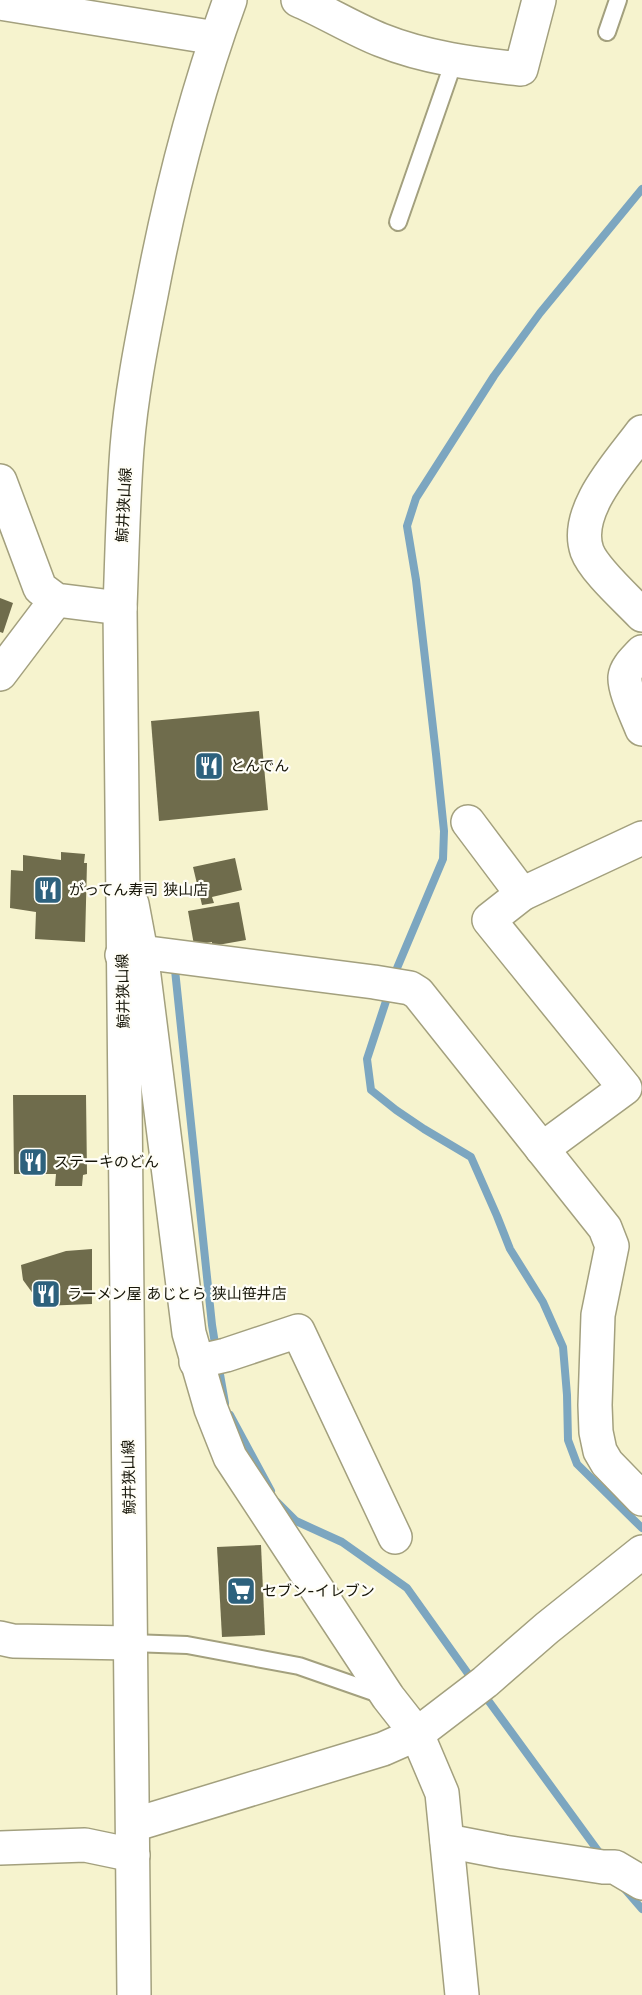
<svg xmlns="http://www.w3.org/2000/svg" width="642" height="1995" font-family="'Work Sans','Noto Sans JP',sans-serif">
<rect width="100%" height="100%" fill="#f6f3ce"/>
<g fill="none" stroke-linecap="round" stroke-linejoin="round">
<g stroke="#7ca6c0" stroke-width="8">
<polyline points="175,970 212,1325 216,1350"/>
<polyline points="392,980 443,859 444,831 436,754 416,580 407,526 416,498 494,376 540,313 642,189"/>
<polyline points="389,992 367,1059 371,1090 396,1110 424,1129 471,1157 497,1216 510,1249 543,1302 563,1347 567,1395 568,1440 577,1464 642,1528"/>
<polyline points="218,1363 225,1403"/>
<polyline points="230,1415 271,1491"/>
<polyline points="277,1502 296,1521 342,1542 407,1588 474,1682"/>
<polyline points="482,1692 604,1859"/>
<polyline points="623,1887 642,1909"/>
</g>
</g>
<g fill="#6f6c4c">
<polygon points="0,598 13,603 3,633 0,632"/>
<polygon points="259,711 268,810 159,821 151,721"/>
<polygon points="61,852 85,854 84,863 87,863 85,942 35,939 36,912 10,908 11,870 23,871 23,855 61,860"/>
<polygon points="235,858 242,890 212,897 214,903 202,905 193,867"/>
<polygon points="239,902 246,940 212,946 212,942 194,945 188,911"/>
<polygon points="13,1095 86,1095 87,1174 83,1175 82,1186 55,1186 56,1174 14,1174"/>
<polygon points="92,1249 92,1304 42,1306 23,1280 21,1265 66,1251"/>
<polygon points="261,1545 265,1635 222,1637 217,1547"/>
</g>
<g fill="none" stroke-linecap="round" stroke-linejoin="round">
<g stroke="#a3a07e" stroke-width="20">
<g id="lane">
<polyline points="607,32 618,0"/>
<polyline points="398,222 454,61"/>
<polyline points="131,1643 187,1645 299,1666 382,1695"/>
</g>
</g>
<g stroke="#a3a07e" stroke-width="36">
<g id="street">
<path d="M298 0C326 12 353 29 381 40 426 58 474 64 521 69L539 0"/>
<polyline points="0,3 216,38"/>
<polyline points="0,481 40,588 56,600 120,608"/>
<path d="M642 652C636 659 626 667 625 677 624 690 637 716 642 729"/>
<polyline points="0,674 56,600"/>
<polyline points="468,822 522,894"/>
<polyline points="132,904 141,952 189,1333 211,1409 230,1457 388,1697 417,1734 442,1793 462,1995"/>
<polyline points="122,955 141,952 374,982 410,988 418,993 605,1228 612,1246 598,1315 595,1405 596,1432 600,1451 607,1463 642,1499"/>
<polyline points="542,1149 625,1088 489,920 522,894 642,838"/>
<polyline points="196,1362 226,1355 298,1331 395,1537"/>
<polyline points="0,1638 13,1641 131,1643"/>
<polyline points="133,1825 383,1749 417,1734 485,1682 547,1628 642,1552"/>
<polyline points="447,1841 504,1852 603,1867 615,1867 642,1883"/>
<polyline points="0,1848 85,1845 133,1855"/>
</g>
</g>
<g stroke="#a3a07e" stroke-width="36">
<g id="secondary">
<path d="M642 432C620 462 573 511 587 551 594 570 627 599 642 615"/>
<path d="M134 1995 120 608C122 555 123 501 127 448 131 397 141 345 151 295 170 194 195 96 230 0"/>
</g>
</g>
<use href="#lane" stroke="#fff" stroke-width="16"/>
<use href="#street" stroke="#fff" stroke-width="33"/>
<use href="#secondary" stroke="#fff" stroke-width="33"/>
</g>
<defs>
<g id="restaurant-square" transform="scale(1.5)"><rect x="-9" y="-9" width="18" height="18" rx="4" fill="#2d617d" stroke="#fffef7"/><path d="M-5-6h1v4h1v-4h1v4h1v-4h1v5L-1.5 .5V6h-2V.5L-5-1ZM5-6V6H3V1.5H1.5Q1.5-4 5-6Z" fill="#fff"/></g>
<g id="supermarket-square" transform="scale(1.5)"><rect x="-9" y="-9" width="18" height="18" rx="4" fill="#2d617d" stroke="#fffef7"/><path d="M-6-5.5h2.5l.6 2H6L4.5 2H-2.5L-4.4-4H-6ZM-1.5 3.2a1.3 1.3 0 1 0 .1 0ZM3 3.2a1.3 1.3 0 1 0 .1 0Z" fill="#fff"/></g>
</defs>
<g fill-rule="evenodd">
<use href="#restaurant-square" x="209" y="766"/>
<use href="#restaurant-square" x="48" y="890"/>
<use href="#restaurant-square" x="33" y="1162"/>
<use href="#restaurant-square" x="46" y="1294"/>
<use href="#supermarket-square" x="241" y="1591"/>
</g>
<g text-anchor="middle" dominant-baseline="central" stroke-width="4.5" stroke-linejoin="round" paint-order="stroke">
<g font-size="15" fill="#171609" stroke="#fffef7">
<text transform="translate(124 505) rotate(-87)">鯨井狭山線</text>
<text transform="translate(123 991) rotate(-91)">鯨井狭山線</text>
<text transform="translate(129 1477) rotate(-91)">鯨井狭山線</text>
</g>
<g font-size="15" fill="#171609" stroke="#fffef7" text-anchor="start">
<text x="230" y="766">とんでん</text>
<text x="69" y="890">がってん寿司 狭山店</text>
<text x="54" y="1162">ステーキのどん</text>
<text x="67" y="1294">ラーメン屋 あじとら 狭山笹井店</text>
<text x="262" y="1591">セブン-イレブン</text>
</g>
</g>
</svg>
